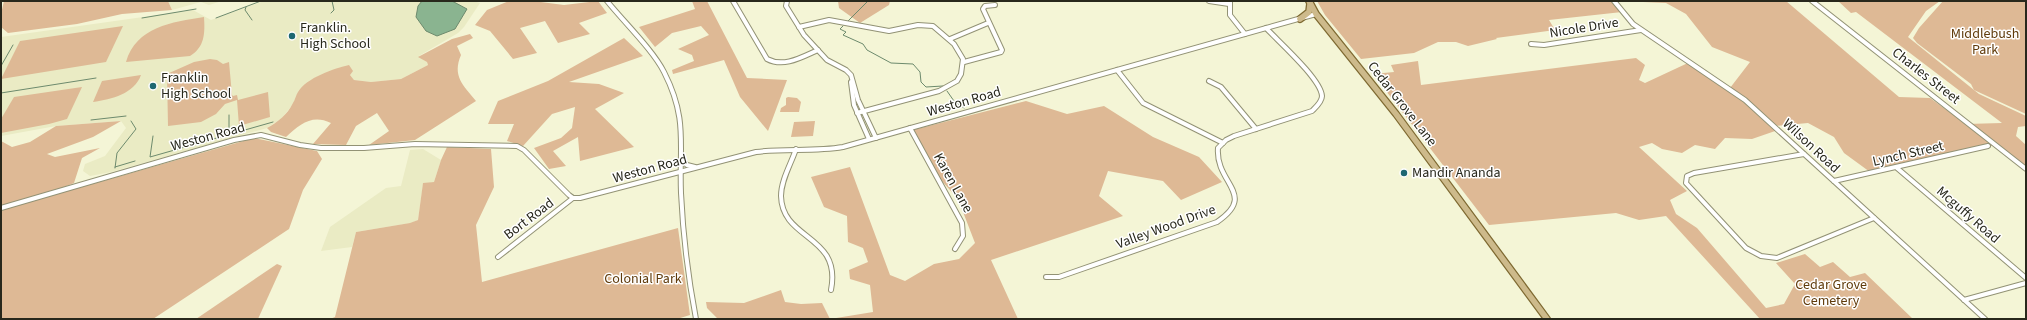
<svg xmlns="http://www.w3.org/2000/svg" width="2027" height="320" font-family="'Source Sans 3',sans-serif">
<rect width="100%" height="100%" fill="#f4f5d6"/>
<g fill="#eaebc4">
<polygon points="168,1 222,1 209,5 201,2 172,10"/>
<polygon points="264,1 473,1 480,3 464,27 458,33 419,56 427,62 428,65 401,79 371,82 354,80 350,75 315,78 299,90 294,103 281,119 267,128 111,172 90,176 83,171 85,164 105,156 126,128 121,121 56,126 1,136 1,37 193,10 211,20"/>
<polygon points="423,149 441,160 434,182 423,184 418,220 411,223 356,232 352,247 321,251 330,227 386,188 401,186 410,150"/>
</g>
<g fill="#deb995">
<polygon points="4,1 168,1 172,10 122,14 77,24 8,33 1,27 1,14"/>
<polygon points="509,1 533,1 564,5 598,1 607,13 579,23 590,34 558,43 545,21 520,28 537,53 513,59 490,31 475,25 487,10"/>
<polygon points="692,1 707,1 747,78 787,80 768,131 740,97 724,60 673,74 672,70 694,61 692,55 678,49 709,35 701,26 672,33 655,47 639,27 695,9"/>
<polygon points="838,1 890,1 889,5 860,23 839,8"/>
<polygon points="1317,1 1615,1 1622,12 1549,20 1555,30 1496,38 1497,39 1468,46 1456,42 1438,42 1414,53 1361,59 1325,15"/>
<polygon points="1620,1 1786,1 1899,97 1930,98 1966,124 2002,123 1856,12 1851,13 1838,1 1940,1 1926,11 1908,37 1979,94 2026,116 2026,126 2018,127 2016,136 2026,145 2026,167 1996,145 1870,172 1844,153 1834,137 1808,123 1775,126 1778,130 1752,139 1725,138 1715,149 1695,145 1682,153 1662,149 1652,143 1639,147 1687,191 1670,200 1676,214 1697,228 1766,308 1784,304 1795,284 1776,263 1805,254 1820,267 1833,262 1850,277 1865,273 1913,319 1760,319 1666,216 1639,220 1616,213 1489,225 1373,74 1394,72 1391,65 1418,61 1421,85 1636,58 1645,65 1639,80 1645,83 1690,62 1730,88 1750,62 1712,47 1686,14 1666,3"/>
<polygon points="1943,1 2026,1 2026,114 1974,90 1971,84 1917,43 1913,38 1919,28"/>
<path d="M204 17C205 33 205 47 190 56L126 62C136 27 172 22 204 17Z"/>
<polygon points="123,26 106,62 1,79 20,41"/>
<path d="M470 34 473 38 457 46 461 55C452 76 463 85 476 101L415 140 369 145 389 131 377 113 356 126 346 145 313 144 331 123C312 114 300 124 286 137L271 132 267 128C278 122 287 115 293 103 295 100 296 95 298 92 306 78 335 68 349 65L353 71 350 75 354 80 371 82 401 79 428 65 427 62 418 57 452 39Z"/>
<polygon points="624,38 643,56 569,82 599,84 624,93 595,109 634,147 580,161 578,137 553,151 566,166 549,169 534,148 561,138 572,128 575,107 552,114 523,146 507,141 514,124 488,124 498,101 548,81"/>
<polygon points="210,59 217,60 223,64 229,62 232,95 233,96 237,95 238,100 268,92 270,117 239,126 237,100 225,104 216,114 201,122 168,126 167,74 194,62"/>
<path d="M141 75C134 94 112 99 93 102L102 81Z"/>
<polygon points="82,87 67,119 49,124 1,133 1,119 14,97"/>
<polygon points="788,97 797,98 801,102 799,112 780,112 781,108 786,105 786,98"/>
<polygon points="1026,101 1067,114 1104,106 1153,137 1199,157 1222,182 1181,200 1163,181 1108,171 1099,196 1123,216 991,260 1018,319 718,319 707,308 706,302 744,303 781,290 785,302 801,304 822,303 830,319 873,312 870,285 850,279 849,270 868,262 863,248 848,242 847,216 824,207 811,177 850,167 890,275 905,281 934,264 959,259 975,243 958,199 941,180 913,130"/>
<polygon points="121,121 93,137 47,154 55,157 100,148 82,158 74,183 52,192 1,206 1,141 12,147 30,142 56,126"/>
<polygon points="815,121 813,136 791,137 794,122"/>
<polygon points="254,138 317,151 322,159 303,190 289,229 153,319 1,319 1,210"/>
<polygon points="447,147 491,149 494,187 476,225 482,282 678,228 690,315 677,319 330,319 335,317 356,232 410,223 418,220 423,183 434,182 441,160"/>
<polygon points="277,264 282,266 258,319 196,319"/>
</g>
<polygon fill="#8ab490" stroke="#6d8a6d" points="422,1 452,1 467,9 455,29 437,36 426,31 416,17 418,6"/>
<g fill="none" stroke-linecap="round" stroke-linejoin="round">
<g stroke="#6d8a6d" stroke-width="1">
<polyline points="246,7 245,10 252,20"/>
<polyline points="331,13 334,10 332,1"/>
<polyline points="142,18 196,9"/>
<polyline points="216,18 261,1"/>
<polyline points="848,21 868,1"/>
<polyline points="843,26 840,29 846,32 843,35 863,44 867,50 891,63 913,64 920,72 921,82 926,87 943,86"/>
<polyline points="1,66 13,45"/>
<polyline points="947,91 954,101 964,108"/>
<polyline points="1,93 96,78"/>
<polyline points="91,120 126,116"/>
<polyline points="224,135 229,130 229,115"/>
<polyline points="153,136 150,157 273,122"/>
<polyline points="115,167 135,161"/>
<polyline points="115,168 117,153 136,129 131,121"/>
</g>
<g stroke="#929275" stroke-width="6">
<g id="minor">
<path d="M607 1C623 21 653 50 664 72 688 119 679 144 681 193 683 235 688 277 696 319"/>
<path d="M733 1 767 59C784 68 802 57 818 50"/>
<polyline points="787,1 786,6 804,35 827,60 846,70 851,75 858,100 876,138"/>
<polyline points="1209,1 1229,4"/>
<polyline points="1230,1 1230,15 1245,34"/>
<polyline points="1614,1 1633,24 1745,100 1985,319"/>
<polyline points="1812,1 2026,169"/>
<polyline points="799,27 829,20 889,31 918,25 933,26 954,44 963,59 961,74 957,81 939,91 857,113"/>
<polyline points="950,39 988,23"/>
<polyline points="1531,44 1544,45 1641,30"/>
<polyline points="964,62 1001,52 1002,50 983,9 985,6 995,5"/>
<polyline points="1117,70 1143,103 1223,143"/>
<polyline points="1209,81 1221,87 1256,129"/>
<polyline points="851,82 854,105 869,139"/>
<polyline points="910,128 962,223 963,236 955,249"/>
<path d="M796 149C791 164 781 180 781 196 782 241 842 234 831 290"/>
<polyline points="1804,154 1694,173 1687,176 1686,183 1746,248 1761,256 1777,258 1874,218"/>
<polyline points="681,159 687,165 695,167"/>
<polyline points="1897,168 2026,278"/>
<polyline points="1834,181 1988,146"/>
<path d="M1 208 234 140 261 135 300 145 321 148H364L415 144 517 146 524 150 569 195 573 198H580L756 152C785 148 814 152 843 147L1316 14"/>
<polyline points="498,257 573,198"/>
<path d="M1046 277H1059L1217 222C1258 194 1215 184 1218 148L1226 140 1234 136 1312 111C1316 107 1322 102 1322 96 1321 79 1278 41 1266 28"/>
<polyline points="1964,300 2026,283"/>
</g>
</g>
<g stroke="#7e6931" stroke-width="8">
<g id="major">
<polyline points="1309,1 1316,14 1396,114 1547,319"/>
<polyline points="1300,19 1309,12 1310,4"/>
</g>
</g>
<use href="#minor" stroke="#fff" stroke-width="4"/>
<use href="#major" stroke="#cdba8b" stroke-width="5.5"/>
</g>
<g fill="#1d6772" stroke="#fff" stroke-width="1.5">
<circle cx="292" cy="36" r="4"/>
<circle cx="153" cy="86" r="4"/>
<circle cx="1404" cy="173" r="4"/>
</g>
<g text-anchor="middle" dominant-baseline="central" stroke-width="3" stroke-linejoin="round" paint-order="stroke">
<g font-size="14" fill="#28281c" stroke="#fff" text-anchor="start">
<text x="300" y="28">Franklin.<tspan x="300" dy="16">High School</tspan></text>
<text x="161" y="78">Franklin<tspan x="161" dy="16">High School</tspan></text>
<text x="1412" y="173">Mandir Ananda</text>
</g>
<g font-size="14" fill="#28281c" stroke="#fff">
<text transform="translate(1584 28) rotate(-9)">Nicole Drive</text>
<text transform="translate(1926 76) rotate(38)">Charles Street</text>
<text transform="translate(964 102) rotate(-16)">Weston Road</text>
<text transform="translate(1402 104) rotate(52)">Cedar Grove Lane</text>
<text transform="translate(208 137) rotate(-15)">Weston Road</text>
<text transform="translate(1811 146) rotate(43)">Wilson Road</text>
<text transform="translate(1908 154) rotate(-13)">Lynch Street</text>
<text transform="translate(650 169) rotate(-15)">Weston Road</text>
<text transform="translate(953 183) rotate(61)">Karen Lane</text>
<text transform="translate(1968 215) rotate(41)">Mcguffy Road</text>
<text transform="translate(529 219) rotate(-37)">Bort Road</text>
<text transform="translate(1166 227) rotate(-20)">Valley Wood Drive</text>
</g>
<g font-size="14" fill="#603b0b" stroke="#fff">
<text x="1985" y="34">Middlebush<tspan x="1985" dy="16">Park</tspan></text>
<text x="643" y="279">Colonial Park</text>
<text x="1831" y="285">Cedar Grove<tspan x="1831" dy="16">Cemetery</tspan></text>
</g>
</g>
<rect width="2027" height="320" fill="none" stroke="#28281c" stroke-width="4"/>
</svg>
